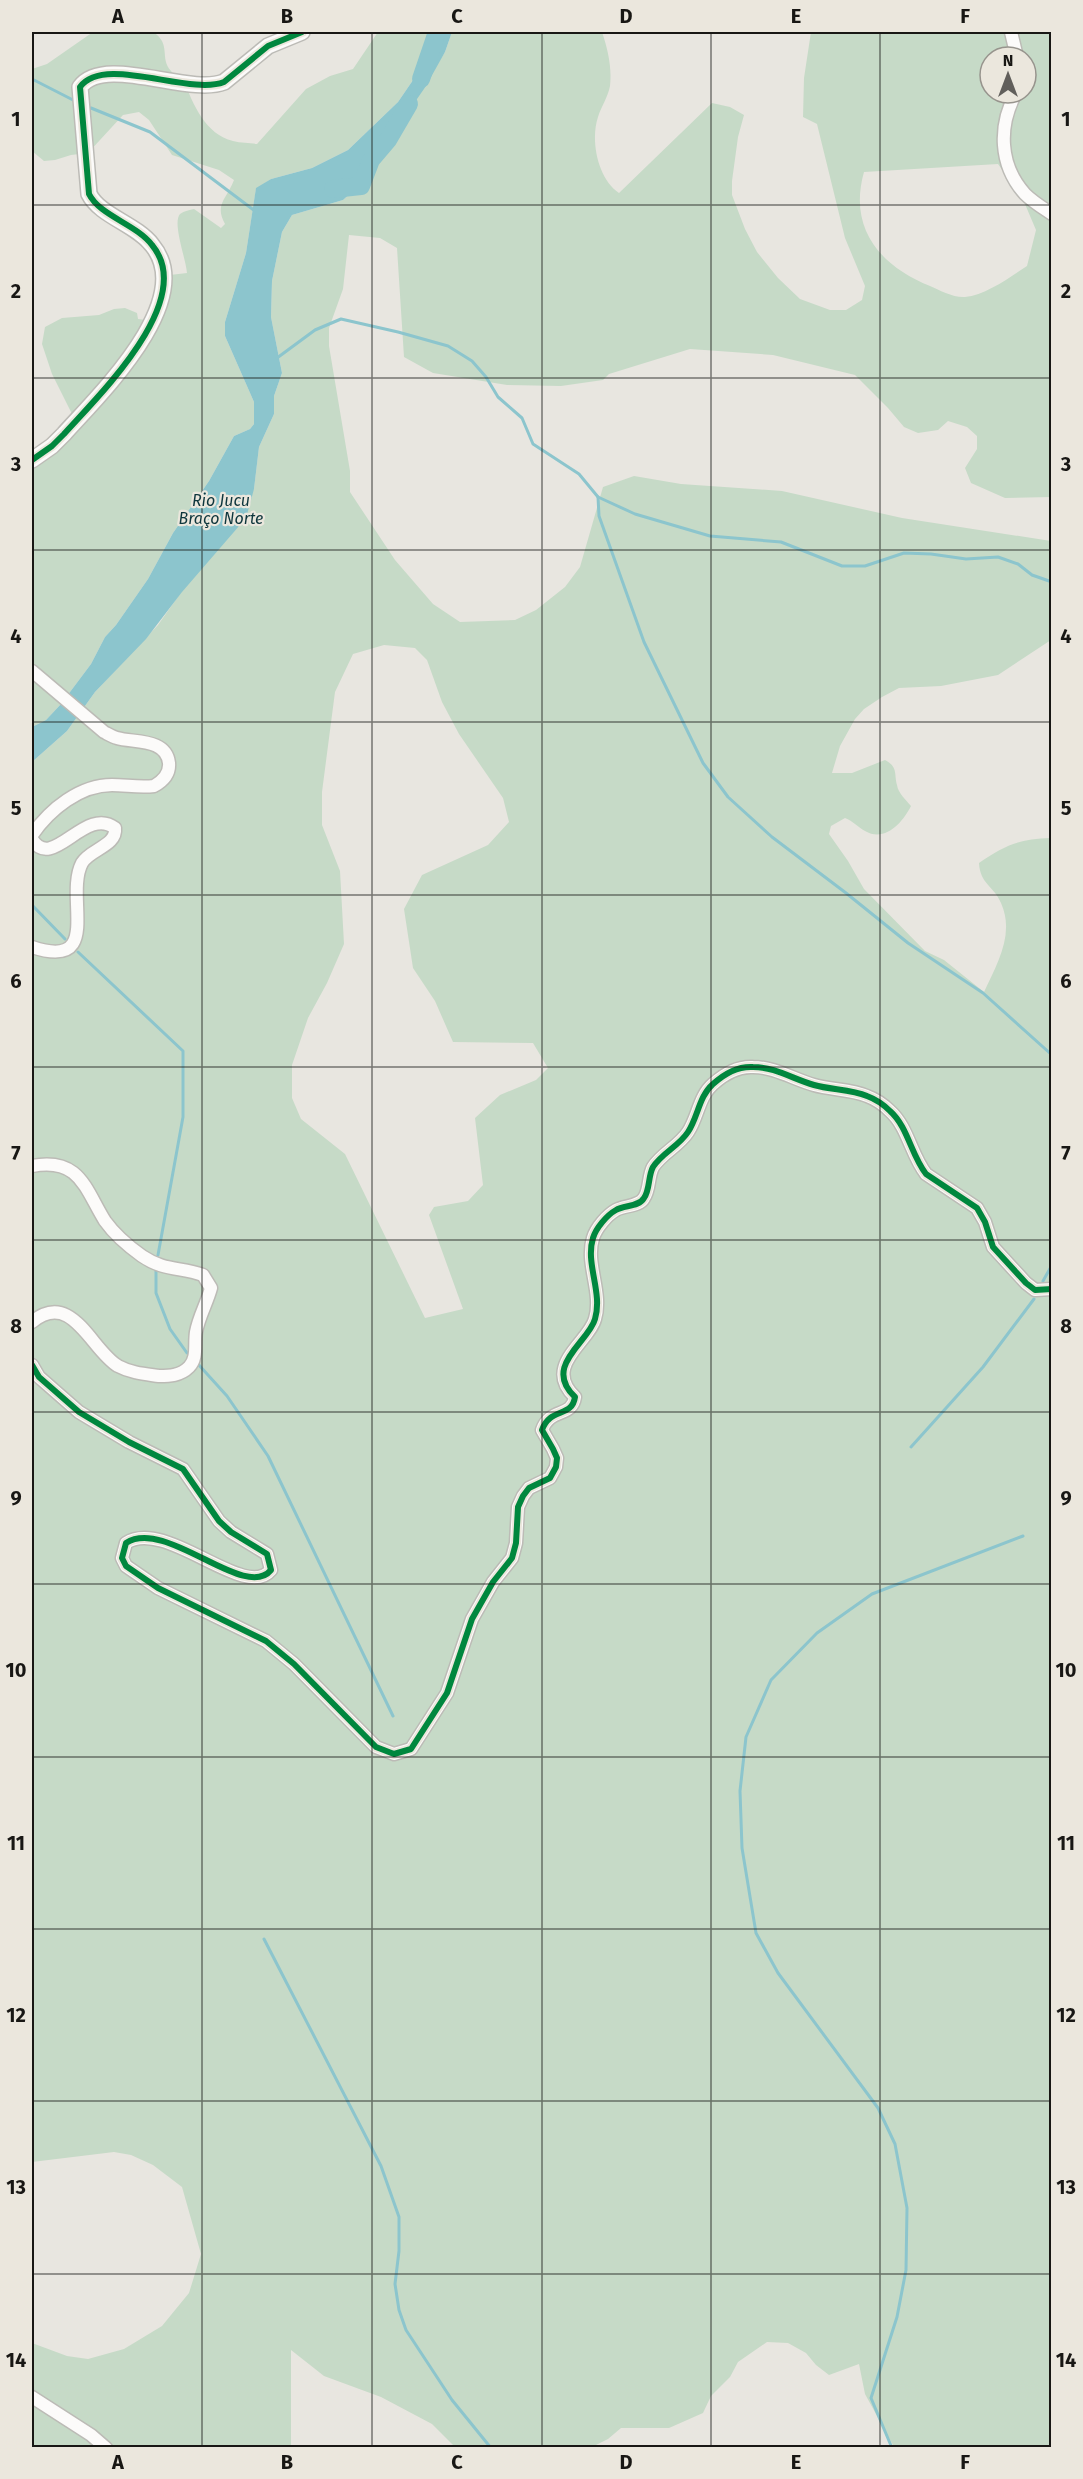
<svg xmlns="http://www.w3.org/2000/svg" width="1083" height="2479" font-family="'Fira Sans',sans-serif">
<rect width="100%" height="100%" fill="#e8e6e0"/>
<g fill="#c6dac7" fill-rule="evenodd">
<path d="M93 32H153C172 44 159 58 171 71 174 75 180 77 184 80 192 103 206 135 233 141 241 143 250 143 257 144L306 89 330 76 353 69 378 32H439L435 48 398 102 348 150 312 168 271 179 256 189 246 253 225 322V336L254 402V424L250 429 234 436 209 481 173 533 148 579 116 625 105 637 91 664 61 704 46 720 32 727V462L74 418 52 374 42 344 45 327 62 318 99 315 114 309 125 308 137 313 138 319 156 321 170 275 187 273C186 259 172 223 180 214 184 211 190 210 194 209L221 228 225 224C214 204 227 199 234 180L219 170 172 155 149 120 139 112 123 115 88 153 71 155 55 160 44 161 32 151V69L47 64Z"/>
<path d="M452 32H602C608 50 612 67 610 86 608 97 601 107 598 117 590 141 598 179 619 193L712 103 730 107 744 115 738 137 732 181V195L745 229 757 252 778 278 800 299 830 310H846L862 300 865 286 845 238 817 124 803 117 804 78 811 32H1051V497L1005 498 971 483 965 468 977 449V436L967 427 948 421 938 430 918 433 904 427 888 408 855 375 773 355 690 349 609 374 603 380 561 386 507 385 433 373 404 357 397 248 380 238 349 235 343 289 329 328V346L350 471V492L395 560 433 604 460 622 515 620 536 610 565 587 580 567 603 487 634 476 681 484 782 491 902 518 1051 541V640L998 675 941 686 899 688 882 697 864 709 855 719 840 746 832 773H852L885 760C898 767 894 773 897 785 898 793 906 800 911 806 903 822 885 843 865 831 858 827 853 821 845 818L831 826 829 834 848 861 864 889 925 951 944 960 984 992C997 964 1015 934 1001 903 994 886 980 884 979 863 1005 845 1019 839 1051 838V2447H894L865 2394 859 2364 829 2375 816 2365 806 2353 788 2343 767 2342 738 2362 730 2377 711 2396 703 2413 669 2428H621L608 2439 592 2447H455L432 2424 381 2397 324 2376 291 2350V2447H32V2343L67 2356 88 2359 124 2349 162 2326 189 2293 201 2254 182 2187 153 2165 131 2155 114 2152 32 2162V762L67 731 95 692 158 625 254 489 259 447 274 414V396L282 373 271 317 272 281 282 232 292 215 343 200 354 190 384 148 445 52ZM990 57H1026V93H990ZM998 164 1022 197 1036 230 1027 266C1010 277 986 295 965 297 954 298 939 290 930 286 880 266 848 228 864 172ZM384 645 415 648 427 660 442 702 459 734 503 798 509 822 488 845 422 875 404 909 413 968 435 1001 453 1042 533 1043 548 1068 536 1080 500 1095 475 1118 483 1185 468 1201 434 1207 429 1215 463 1309 425 1318 345 1154 301 1119 292 1098V1065L308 1018 327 983 344 944 340 871 322 825V792L335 692 353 654Z"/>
</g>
<polygon fill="#8cc5cd" points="439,32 452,32 445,52 426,86 354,190 343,200 292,215 282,232 272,281 271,317 282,373 274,396 274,414 259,447 254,489 246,518 182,592 146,639 95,692 67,731 32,762 32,727 46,720 61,704 91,664 105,637 116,625 148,579 173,533 209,481 234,436 250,429 254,424 254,402 225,336 225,322 246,253 256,188 271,179 312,168 348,150 398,102 435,48"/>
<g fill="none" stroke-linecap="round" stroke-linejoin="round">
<g stroke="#8cc5cd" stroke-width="3">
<polyline points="32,79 75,101"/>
<polyline points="91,108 150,132 255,211"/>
<polyline points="277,358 315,330 341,319 398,332 448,346 472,361 486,377 498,397 522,418 533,444 579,474 598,497 635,514 710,536 781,542 842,566 865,566 904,553 931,554 966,559 998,557 1018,564 1032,575 1052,582"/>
<polyline points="598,497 599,516 644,642 703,763 728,797 772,837 846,893 908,943 983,993 1052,1055"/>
<polyline points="32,905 65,939"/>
<polyline points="78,952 183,1051 183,1117 158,1255"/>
<polyline points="156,1269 156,1293 170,1329 187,1353"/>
<polyline points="1043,1281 1052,1265"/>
<polyline points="198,1364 227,1396 268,1456 393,1716"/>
<polyline points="911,1447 983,1367 1034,1299"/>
<polyline points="264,1939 381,2166 399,2217 399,2251 395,2284 399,2310 406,2330 452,2400 491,2448"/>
<polyline points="892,2448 871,2398 897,2317 906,2270 907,2208 895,2144 878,2108 778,1973 756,1933 742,1848 740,1791 746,1737 771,1680 817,1633 872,1594 1023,1536"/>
</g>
<g stroke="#8cc5cd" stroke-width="18">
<polyline points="421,79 437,32"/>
<polyline points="333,189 361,186 371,160 388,140 409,104"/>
</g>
<g stroke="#bcbbb6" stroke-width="15">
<g id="minor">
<polyline points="1011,32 1017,57"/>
<path d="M1016 93C998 126 999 165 1025 194 1033 202 1043 208 1052 214"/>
<path d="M32 671 104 732C108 734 113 737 117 738 134 743 166 738 169 763 170 774 163 781 154 786 140 788 126 785 112 785 80 785 50 809 32 835"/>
<path d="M32 839C52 873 85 805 115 828 117 846 90 849 82 863 64 897 104 971 32 947"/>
<path d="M32 1166C80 1157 85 1189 105 1221 115 1235 128 1246 142 1256 164 1271 180 1267 203 1275L211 1288C207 1303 199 1316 196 1332 194 1344 198 1358 189 1367 180 1376 169 1376 159 1376 145 1374 131 1373 118 1366 91 1350 72 1289 32 1322"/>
<path d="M32 1365 39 1377 79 1412 129 1442 183 1469 219 1521 231 1532 267 1554 271 1570C245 1602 166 1517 126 1543L122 1558 126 1566 158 1588 266 1641 294 1664 376 1747 394 1754 411 1749 447 1693 472 1619 493 1582 512 1558 516 1543 518 1507 523 1496 529 1488 550 1478 556 1467 557 1458 553 1449 542 1430C550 1407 572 1418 575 1397 542 1366 589 1342 595 1319 603 1292 585 1264 593 1238 596 1228 607 1215 616 1210 624 1205 639 1207 644 1198 650 1190 648 1176 653 1167 662 1153 679 1146 688 1132 698 1117 699 1096 713 1084 724 1074 737 1066 753 1067 775 1067 793 1079 814 1085 831 1090 851 1089 867 1096 875 1099 884 1105 890 1111 908 1127 911 1155 926 1174L977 1208 985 1222 993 1247 1026 1283 1035 1290 1052 1289"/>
<polyline points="32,2397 91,2435 106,2448"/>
</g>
</g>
<g stroke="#bcbbb6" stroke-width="18">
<path id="tertiary" d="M32 460 52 446 64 434C98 396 198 300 152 245 136 224 100 216 89 194L80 87C104 54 189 96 224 82L268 46 302 32"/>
</g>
<use href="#minor" stroke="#fcfbfa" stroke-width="12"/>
<use href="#tertiary" stroke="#fcfbfa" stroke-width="15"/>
<g stroke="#ebe7dd" stroke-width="10">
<g id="cycleway">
<path d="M32 460 52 446 64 434C98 396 198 300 152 245 136 224 100 216 89 194L80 87C104 54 189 96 224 82L268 46 302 32"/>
<path d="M32 1365 39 1377 79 1412 129 1442 183 1469 219 1521 231 1532 267 1554 271 1570C245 1602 166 1517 126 1543L122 1558 126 1566 158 1588 266 1641 294 1664 376 1747 394 1754 411 1749 447 1693 472 1619 493 1582 512 1558 516 1543 518 1507 523 1496 529 1488 550 1478 556 1467 557 1458 553 1449 542 1430C550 1407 572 1418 575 1397 542 1366 589 1342 595 1319 603 1292 585 1264 593 1238 596 1228 607 1215 616 1210 624 1205 639 1207 644 1198 650 1190 648 1176 653 1167 662 1153 679 1146 688 1132 698 1117 699 1096 713 1084 724 1074 737 1066 753 1067 775 1067 793 1079 814 1085 831 1090 851 1089 867 1096 875 1099 884 1105 890 1111 908 1127 911 1155 926 1174L977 1208 985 1222 993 1247 1026 1283 1035 1290 1052 1289"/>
</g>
</g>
<use href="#cycleway" stroke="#00873e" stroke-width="6"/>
</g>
<path fill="none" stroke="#181714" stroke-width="1.5" stroke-opacity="0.55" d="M202 32V2448M372 32V2448M542 32V2448M711 32V2448M880 32V2448M32 205H1052M32 378H1052M32 550H1052M32 722H1052M32 895H1052M32 1067H1052M32 1240H1052M32 1412H1052M32 1584H1052M32 1757H1052M32 1929H1052M32 2101H1052M32 2274H1052"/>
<g text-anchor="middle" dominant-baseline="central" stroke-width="4.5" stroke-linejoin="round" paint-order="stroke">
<g font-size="16" font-style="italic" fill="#0e363d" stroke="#ebe7dd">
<text x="221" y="500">Rio Jucu<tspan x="221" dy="18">Braço Norte</tspan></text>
</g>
</g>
<rect width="1083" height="2479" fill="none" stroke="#ebe7dd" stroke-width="66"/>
<g transform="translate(1008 75)"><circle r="28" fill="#ebe7dd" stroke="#97948d" stroke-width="1.5"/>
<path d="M0-4.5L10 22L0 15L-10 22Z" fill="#615f5b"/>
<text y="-9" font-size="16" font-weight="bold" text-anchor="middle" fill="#181714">N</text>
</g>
<rect x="33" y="33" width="1017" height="2413" fill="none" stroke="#181714" stroke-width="2"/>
<g font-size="20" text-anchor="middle" font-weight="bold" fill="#181714">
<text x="118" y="23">A</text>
<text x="287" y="23">B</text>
<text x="457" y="23">C</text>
<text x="626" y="23">D</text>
<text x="796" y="23">E</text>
<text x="965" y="23">F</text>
<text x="16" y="126">1</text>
<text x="1066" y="126">1</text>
<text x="16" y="298">2</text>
<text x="1066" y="298">2</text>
<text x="16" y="471">3</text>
<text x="1066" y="471">3</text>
<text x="16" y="643">4</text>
<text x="1066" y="643">4</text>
<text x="16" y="815">5</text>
<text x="1066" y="815">5</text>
<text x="16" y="988">6</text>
<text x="1066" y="988">6</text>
<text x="16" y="1160">7</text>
<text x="1066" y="1160">7</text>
<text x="16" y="1333">8</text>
<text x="1066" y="1333">8</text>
<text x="16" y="1505">9</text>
<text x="1066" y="1505">9</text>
<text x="16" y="1677">10</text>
<text x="1066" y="1677">10</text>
<text x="16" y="1850">11</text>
<text x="1066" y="1850">11</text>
<text x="16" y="2022">12</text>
<text x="1066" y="2022">12</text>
<text x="16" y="2194">13</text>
<text x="1066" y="2194">13</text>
<text x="16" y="2367">14</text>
<text x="1066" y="2367">14</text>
<text x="118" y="2469">A</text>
<text x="287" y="2469">B</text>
<text x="457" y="2469">C</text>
<text x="626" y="2469">D</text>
<text x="796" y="2469">E</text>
<text x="965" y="2469">F</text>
</g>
</svg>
